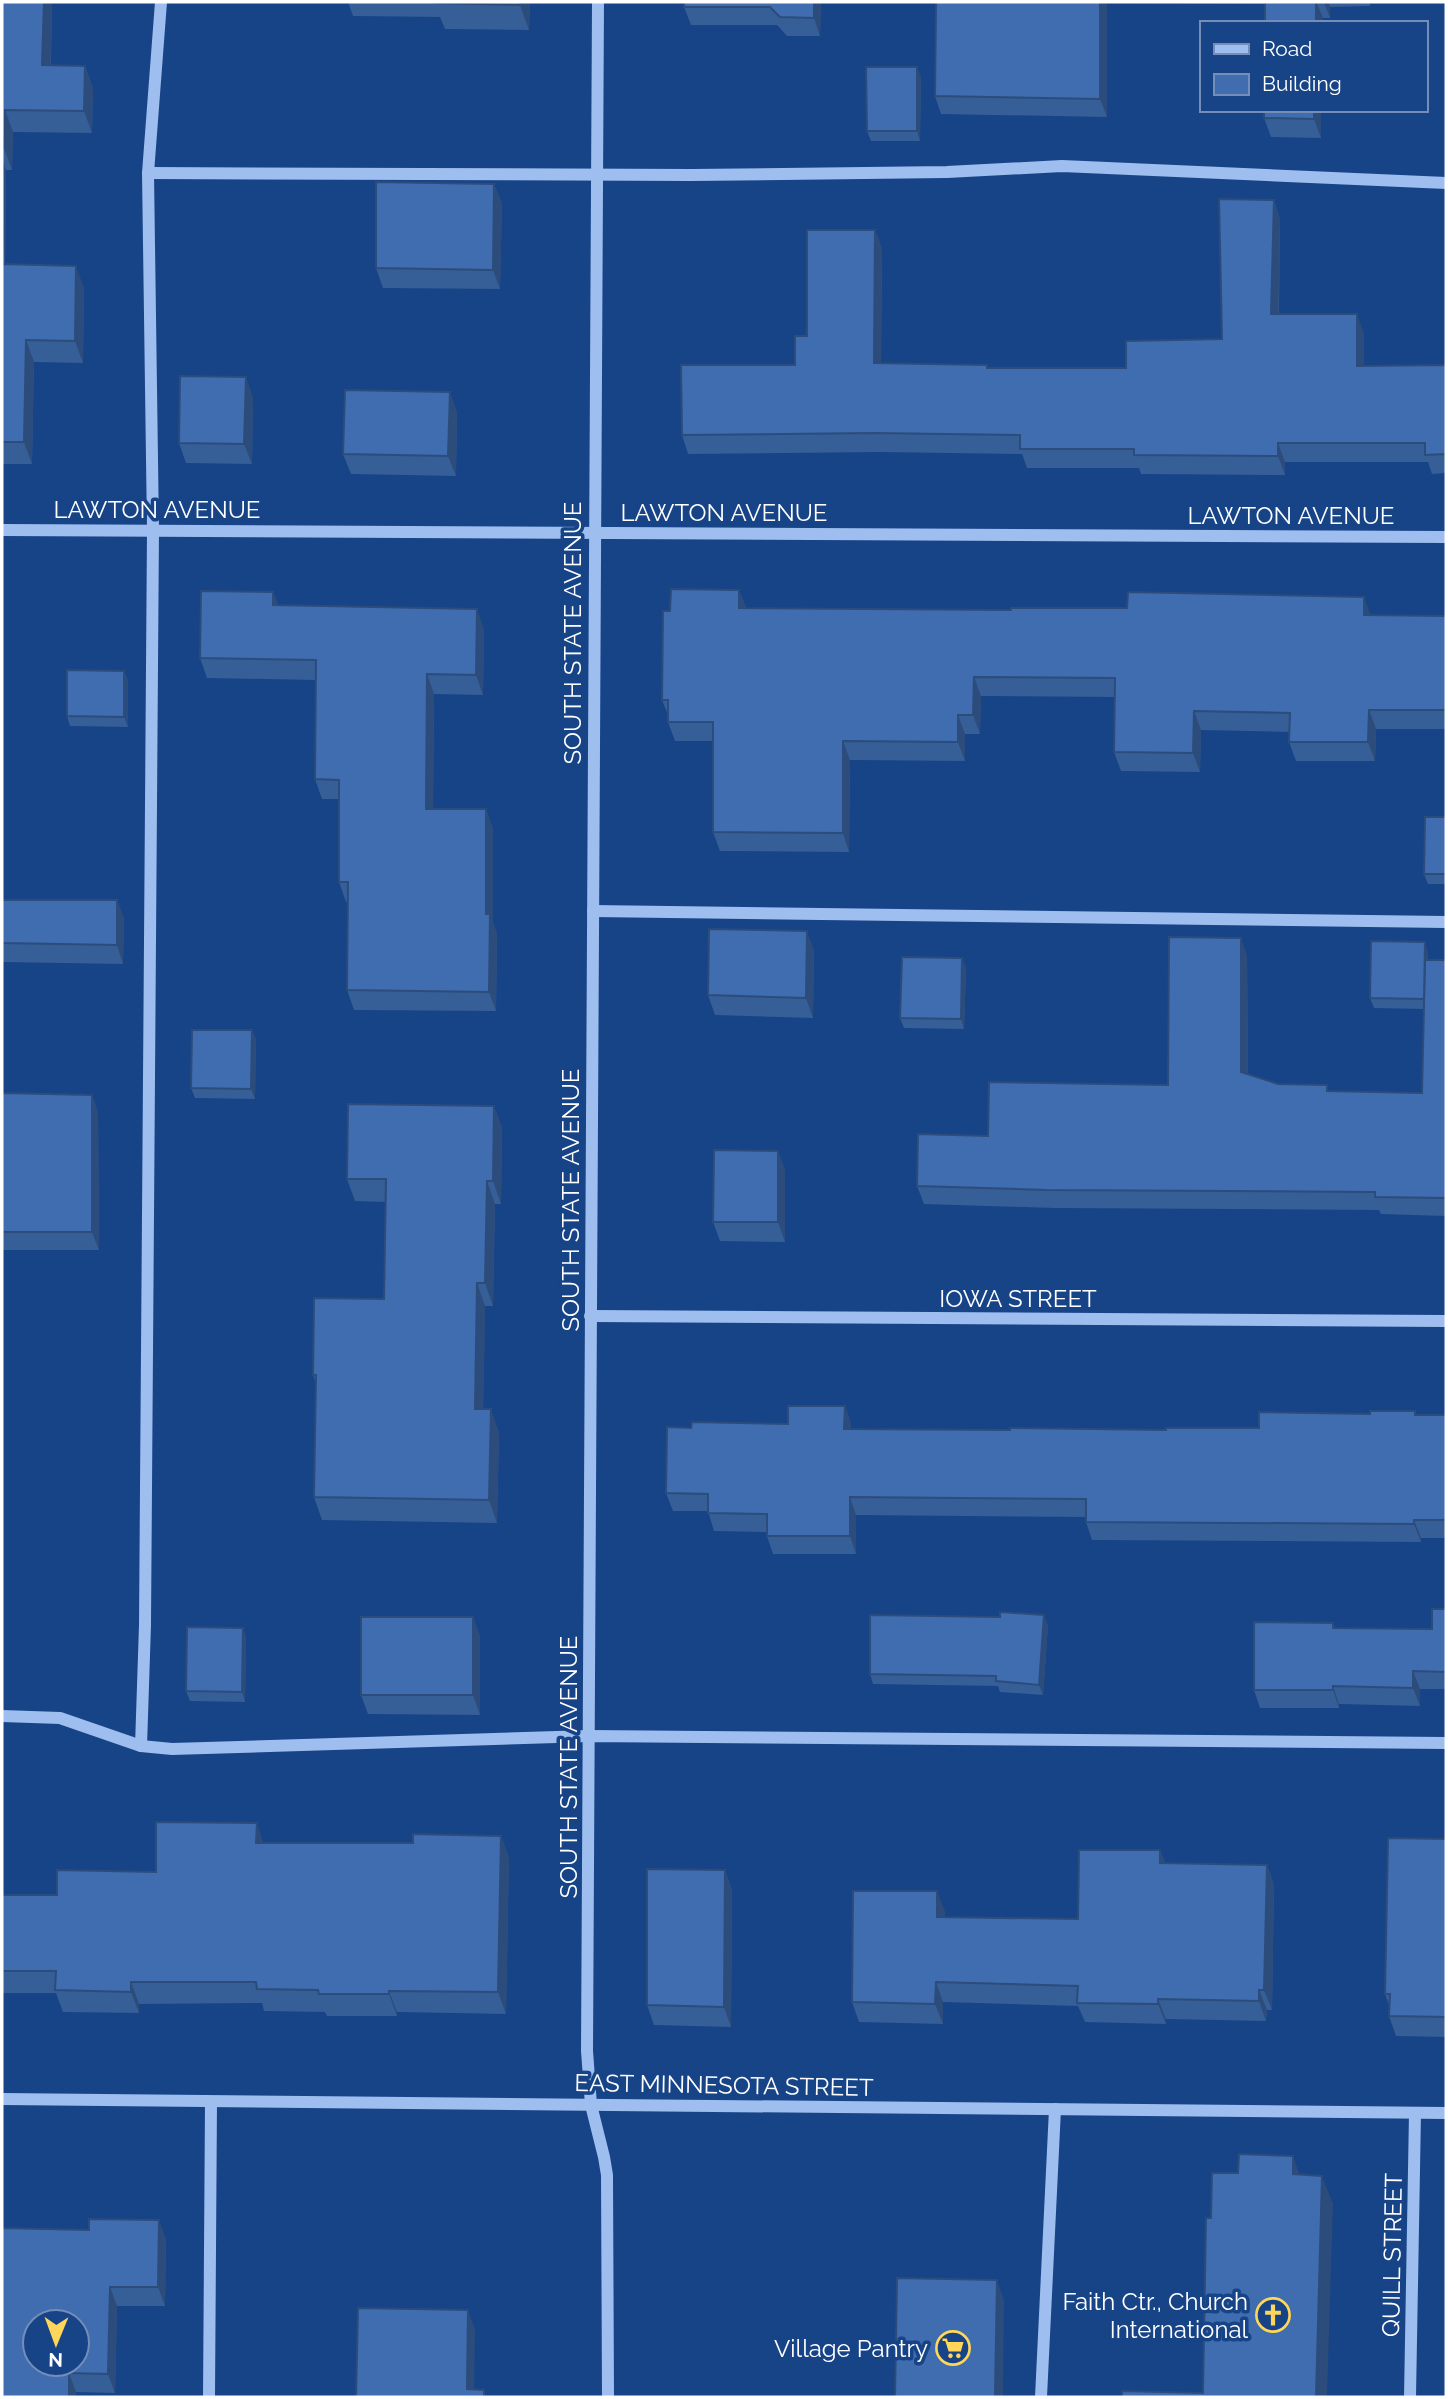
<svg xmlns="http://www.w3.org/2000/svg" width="1448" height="2399" font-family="Raleway,sans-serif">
<rect width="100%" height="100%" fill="#174387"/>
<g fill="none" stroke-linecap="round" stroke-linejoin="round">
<g stroke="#9dbeee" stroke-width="12">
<polyline points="598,2 587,2051 591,2105 604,2157 607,2175 608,2397"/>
<polyline points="148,173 691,175 947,172 1062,166 1446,183"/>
<polyline points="2,530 1446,537"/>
<polyline points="593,911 1446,922"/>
<polyline points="590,1316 1446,1321"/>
<polyline points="2,1716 60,1718 141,1746 172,1749 589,1736 1446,1743"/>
<polyline points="141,1746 145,1625 153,530 148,173 161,2"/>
<polyline points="2,2099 1446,2113"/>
<polyline points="209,2397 211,2102"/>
<polyline points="1041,2397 1055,2109"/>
<polyline points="1410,2397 1415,2113"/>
</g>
</g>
<g fill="#365e97">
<polygon points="2,2 52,2 51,65 85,66 93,88 92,133 13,132 12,170 6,170 5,264 84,288 83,363 34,362 32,464 2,464"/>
<polygon points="348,2 530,2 529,30 445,29 440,17 353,16"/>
<polygon points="684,2 821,2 820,36 787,36 777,25 691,25 684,7"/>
<polygon points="936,2 1370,2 1370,6 1330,7 1330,18 1323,18 1323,23 1265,23 1265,4 1107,3 1107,117 941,114 935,96"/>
<polygon points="921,77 920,141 871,141 867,131"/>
<polygon points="1321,110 1321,138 1271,137 1264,118"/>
<polygon points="494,184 502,204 500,289 383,288 376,268"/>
<polygon points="1274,200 1280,219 1279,314 1364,333 1364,366 1446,365 1446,473 1432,474 1428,462 1285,462 1285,475 1141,474 1139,468 1027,468 1022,454 880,452 688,454 682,435 795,365 807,336 875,230 882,249 881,363 988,368 1126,368 1222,339"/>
<polygon points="253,397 252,464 186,463 179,443"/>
<polygon points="457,411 456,476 351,474 343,454"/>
<polygon points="739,590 746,608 1446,616 1446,729 1376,729 1375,761 1296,761 1289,742 1290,732 1201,730 1200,772 1121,771 1114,752 1115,697 981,696 980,734 965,734 965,761 850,760 849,852 720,851 713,832 713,741 675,741 668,722 668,715 662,700 670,611"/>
<polygon points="273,592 278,605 484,629 483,695 434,694 433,809 486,809 493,829 493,923 497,934 496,1011 354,1010 347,990 348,902 346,902 339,882 339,799 322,799 315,779 315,680 207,678 200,658"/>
<polygon points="124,671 128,681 128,727 70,726 67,716"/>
<polygon points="1446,817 1446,884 1428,884 1424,874"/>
<polygon points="2,900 117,900 124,919 123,964 2,962"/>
<polygon points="814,950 813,1018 715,1015 708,995"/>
<polygon points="1428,953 1428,960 1446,960 1446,1216 1381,1214 1379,1210 1054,1208 924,1204 917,1186 988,1136 1168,1085 1247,955 1248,1074 1278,1084 1329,1091 1422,1093 1424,1009 1374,1008 1370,998"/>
<polygon points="966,968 964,1029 904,1028 900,1018"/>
<polygon points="252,1030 256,1040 255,1099 195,1098 191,1088"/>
<polygon points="2,1093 92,1095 98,1113 99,1250 3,1250 2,1263"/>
<polygon points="494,1106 502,1129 501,1204 495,1204 493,1306 485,1306 483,1409 499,1432 497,1523 322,1520 314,1497 316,1384 313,1375 384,1299 386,1202 355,1201 347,1179"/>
<polygon points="778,1151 785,1171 785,1242 720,1241 713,1222"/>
<polygon points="845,1406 851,1424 851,1429 1166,1430 1259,1428 1416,1415 1446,1415 1446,1538 1421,1538 1421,1542 1092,1540 1086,1522 1086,1517 856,1515 856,1554 773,1554 767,1536 767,1532 714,1531 708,1511 673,1511 666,1493 691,1428 788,1424"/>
<polygon points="1446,1609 1446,1689 1420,1689 1420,1706 1339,1704 1339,1708 1260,1708 1254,1690 1333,1623 1335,1628 1432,1629"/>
<polygon points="473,1617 480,1637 480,1715 368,1714 361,1695"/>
<polygon points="1048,1625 1043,1695 1000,1692 998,1686 873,1684 870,1674"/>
<polygon points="243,1628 246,1638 245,1702 190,1701 186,1691"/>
<polygon points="501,1836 509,1858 506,2014 397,2012 397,2016 327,2016 325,2012 264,2011 262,2003 139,2004 139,2013 63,2012 56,1993 2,1993 2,1895 57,1895 156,1872 264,1843 413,1843"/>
<polygon points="1446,1839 1446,2037 1396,2036 1389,2016 1389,2005 1385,1994"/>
<polygon points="1160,1850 1165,1863 1267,1865 1274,1885 1272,2010 1267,2010 1266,2021 1166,2019 1166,2024 1085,2022 1078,2006 943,2002 943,2024 859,2022 852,2002 945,1911 945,1917 1078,1919"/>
<polygon points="725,1870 732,1890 731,2027 654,2025 647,2005"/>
<polygon points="2,2228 166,2239 165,2306 117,2306 115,2393 76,2392 76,2397 2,2397"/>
</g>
<g fill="#2c4c7b">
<polygon points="44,2 52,2 50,87 42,65"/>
<polygon points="520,2 530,2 529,30 520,5"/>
<polygon points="814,2 821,2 820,36 814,18"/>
<polygon points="1100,2 1107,2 1107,117 1100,99"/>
<polygon points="1316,2 1323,18 1323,23 1316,23"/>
<polygon points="1324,2 1328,2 1330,7 1330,18"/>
<polygon points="85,66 93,88 92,133 84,111"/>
<polygon points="917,67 921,77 920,141 917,131"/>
<polygon points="5,110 13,132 12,170 4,148"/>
<polygon points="1314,110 1321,110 1321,138 1314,119"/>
<polygon points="2,158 6,170 4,286 2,279"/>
<polygon points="494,184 502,204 500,289 493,270"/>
<polygon points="1274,200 1280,219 1278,333 1271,314"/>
<polygon points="875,230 882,249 881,382 874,363"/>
<polygon points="76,266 84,288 83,363 75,341"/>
<polygon points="1357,314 1364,333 1364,385 1357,366"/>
<polygon points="26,340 34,362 32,464 24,442"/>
<polygon points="246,377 253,397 252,464 244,444"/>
<polygon points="450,392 457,411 456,476 448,456"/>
<polygon points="1278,443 1285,462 1285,475 1278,456"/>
<polygon points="739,590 746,609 739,608"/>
<polygon points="273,592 280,612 273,605"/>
<polygon points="1364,597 1371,616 1364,615"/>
<polygon points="477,609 484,629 483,695 476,675"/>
<polygon points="124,671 128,681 128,727 124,717"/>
<polygon points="427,674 434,694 433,829 426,809"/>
<polygon points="974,677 981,696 980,734 973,715"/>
<polygon points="1369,710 1376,729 1375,761 1368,742"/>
<polygon points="1194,711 1201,730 1200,772 1193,753"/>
<polygon points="958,715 965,734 965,761 958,742"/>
<polygon points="843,741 850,760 849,852 843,833"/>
<polygon points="486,809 493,829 493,923 497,934 496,1011 489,992 486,914"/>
<polygon points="117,900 124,919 123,964 117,945"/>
<polygon points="807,931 814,950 813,1018 806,998"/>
<polygon points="1241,938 1247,955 1248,1090 1241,1072"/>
<polygon points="1425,942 1428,953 1427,1009 1424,999"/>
<polygon points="962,958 966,968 964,1029 961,1019"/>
<polygon points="252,1030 256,1040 255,1099 251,1089"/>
<polygon points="92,1095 98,1113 99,1250 92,1232"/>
<polygon points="494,1106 502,1129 501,1204 493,1181"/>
<polygon points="778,1151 785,1171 785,1242 778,1222"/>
<polygon points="487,1181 495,1204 493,1306 485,1283"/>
<polygon points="477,1283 485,1306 483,1431 475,1409"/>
<polygon points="845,1406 851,1424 851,1447 844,1429"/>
<polygon points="491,1409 499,1432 497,1523 489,1500"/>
<polygon points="850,1497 856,1515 856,1554 850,1536"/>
<polygon points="1414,1520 1421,1538 1421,1542 1414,1524"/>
<polygon points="1044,1615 1048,1625 1043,1695 1039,1685"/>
<polygon points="473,1617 480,1637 480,1715 473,1695"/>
<polygon points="243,1628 246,1638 245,1702 242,1692"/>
<polygon points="1413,1671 1420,1689 1420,1706 1413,1688"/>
<polygon points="1333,1686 1339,1704 1339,1708 1333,1690"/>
<polygon points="257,1823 264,1845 256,1843"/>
<polygon points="501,1836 509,1858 506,2014 498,1992"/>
<polygon points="1160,1850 1168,1870 1160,1863"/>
<polygon points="1267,1865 1274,1885 1272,2010 1264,1990"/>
<polygon points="725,1870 732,1890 731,2027 724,2007"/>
<polygon points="937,1891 945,1911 944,1936 937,1917"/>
<polygon points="131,1982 139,2004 139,2013 131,1992"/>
<polygon points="936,1982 943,2002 943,2024 935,2004"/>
<polygon points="1259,1990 1267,2010 1266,2021 1259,2001"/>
<polygon points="389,1991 397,2012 397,2016 389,1994"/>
<polygon points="1158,1999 1166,2019 1166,2024 1158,2004"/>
<polygon points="1293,2156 1303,2184 1293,2174"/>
<polygon points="1322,2176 1333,2204 1327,2397 1316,2397"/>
<polygon points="159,2220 166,2239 165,2306 158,2287"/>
<polygon points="997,2280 1004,2300 1003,2397 995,2397"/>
<polygon points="110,2287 117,2306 115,2393 108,2374"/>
<polygon points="468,2310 475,2329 474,2397 467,2389"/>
<polygon points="69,2373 76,2392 76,2397 69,2397"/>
</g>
<g fill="#3f6db0" stroke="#2c4c7b" stroke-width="2" fill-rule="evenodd">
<polygon points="2,2 44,2 42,65 85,66 84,111 5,110 4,148 2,148"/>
<polygon points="435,2 520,2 520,5 435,3"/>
<polygon points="684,2 814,2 814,18 780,17 770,7 684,7"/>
<polygon points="936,2 1100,2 1100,99 935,96"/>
<rect x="1265" y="2" width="51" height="21"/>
<polygon points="866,67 917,67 917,131 867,131"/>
<polygon points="1264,110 1314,110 1314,119 1264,118"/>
<polygon points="376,182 494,184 493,270 376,268"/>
<polygon points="1219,199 1274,200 1271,314 1357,314 1357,366 1446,365 1446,454 1425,455 1425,443 1278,443 1278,456 1134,455 1134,449 1020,449 1020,435 873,433 682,435 681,365 795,365 795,336 807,336 807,230 875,230 874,363 987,365 987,368 1126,368 1126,341 1222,339"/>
<polygon points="2,264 76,266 75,341 26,340 24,442 2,442"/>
<polygon points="180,376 246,377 244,444 179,443"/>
<polygon points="345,390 450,392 448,456 343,454"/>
<polygon points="671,589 739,590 739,608 1011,610 1011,608 1127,608 1128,592 1364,597 1364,615 1446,616 1446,710 1369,710 1368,742 1289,742 1290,713 1194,711 1193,753 1114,752 1115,678 974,677 973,715 958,715 958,742 843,741 843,833 713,832 713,722 668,722 668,700 662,700 663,611 670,611"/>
<polygon points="201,591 273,592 273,605 477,609 476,675 427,674 426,809 486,809 486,914 490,914 489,992 347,990 348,882 339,882 339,780 315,779 316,660 200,658"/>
<polygon points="67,670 124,671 124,717 67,716"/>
<polygon points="1425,817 1446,817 1446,874 1424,874"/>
<polygon points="2,900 117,900 117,945 2,943"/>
<polygon points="709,929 807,931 806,998 708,995"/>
<polygon points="1169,937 1241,938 1241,1072 1278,1084 1327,1085 1327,1091 1422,1093 1425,960 1446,960 1446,1198 1375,1197 1375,1192 1047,1190 917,1186 918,1134 988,1136 989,1082 1168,1085"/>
<polygon points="1371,941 1425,942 1424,999 1370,998"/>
<polygon points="902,957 962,958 961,1019 900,1018"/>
<polygon points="192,1030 252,1030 251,1089 191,1088"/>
<polygon points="2,1093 92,1095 92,1232 2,1232"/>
<polygon points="348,1104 494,1106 493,1181 487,1181 485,1283 477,1283 475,1409 491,1409 489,1500 314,1497 316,1375 313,1375 314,1298 384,1299 386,1179 347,1179"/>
<polygon points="714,1150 778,1151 778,1222 713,1222"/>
<polygon points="788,1406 845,1406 844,1429 1010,1430 1010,1428 1166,1430 1166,1428 1259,1428 1259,1412 1370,1414 1370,1411 1415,1411 1415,1415 1446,1415 1446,1520 1414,1520 1414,1524 1086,1522 1086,1499 850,1497 850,1536 767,1536 767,1514 708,1513 708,1494 666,1493 667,1427 691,1428 692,1422 788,1424"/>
<polygon points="1432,1609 1446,1609 1446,1672 1413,1671 1413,1688 1333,1686 1333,1690 1254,1690 1254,1622 1333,1623 1333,1628 1432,1629"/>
<polygon points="1000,1612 1044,1615 1039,1685 996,1681 996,1676 870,1674 870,1615 1000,1617"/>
<rect x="361" y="1617" width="112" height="78"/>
<polygon points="187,1627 243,1628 242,1692 186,1691"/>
<polygon points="156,1822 257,1823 256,1843 413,1843 413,1834 501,1836 498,1992 389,1991 389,1994 319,1994 318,1990 257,1989 256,1982 131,1982 131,1992 55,1990 56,1971 2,1971 2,1895 57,1895 57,1870 156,1872"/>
<polygon points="1388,1838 1446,1839 1446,2017 1389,2016 1390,1994 1385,1994"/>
<polygon points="1079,1850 1160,1850 1160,1863 1267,1865 1264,1990 1259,1990 1259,2001 1158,1999 1158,2004 1077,2003 1078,1986 936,1982 935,2004 852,2002 853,1891 937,1891 937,1917 1078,1919"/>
<polygon points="647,1869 725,1870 724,2007 647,2005"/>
<polygon points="1239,2154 1293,2156 1293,2174 1322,2176 1316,2397 1122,2397 1122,2391 1203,2393 1206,2218 1211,2218 1212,2173 1238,2173"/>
<path d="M89 2219 159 2220 158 2287H110L108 2374 69 2373V2397H2V2228L89 2230ZM35 2322H77V2364H35Z"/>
<polygon points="897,2278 997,2280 995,2397 895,2397"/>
<polygon points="358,2308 468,2310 467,2389 484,2390 484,2397 356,2397"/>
</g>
<defs>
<g id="church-ring" transform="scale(1.75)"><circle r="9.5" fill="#174387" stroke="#ffd659" stroke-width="1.5"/><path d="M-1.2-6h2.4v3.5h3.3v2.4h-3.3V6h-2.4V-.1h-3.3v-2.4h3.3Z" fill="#ffd659"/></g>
<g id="supermarket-ring" transform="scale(1.75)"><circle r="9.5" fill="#174387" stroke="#ffd659" stroke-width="1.5"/><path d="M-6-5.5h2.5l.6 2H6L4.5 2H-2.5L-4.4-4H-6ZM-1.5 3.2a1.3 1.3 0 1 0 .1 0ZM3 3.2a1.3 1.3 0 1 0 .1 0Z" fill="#ffd659"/></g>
</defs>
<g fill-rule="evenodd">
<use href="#church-ring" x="1273" y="2315"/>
<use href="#supermarket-ring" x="953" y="2348"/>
</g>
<g text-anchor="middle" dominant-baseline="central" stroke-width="7" stroke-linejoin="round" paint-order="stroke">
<g font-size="24" fill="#fff" stroke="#174387">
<text x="157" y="509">LAWTON AVENUE</text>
<text x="724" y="512">LAWTON AVENUE</text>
<text x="1291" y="515">LAWTON AVENUE</text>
<text transform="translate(572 633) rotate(-90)">SOUTH STATE AVENUE</text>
<text transform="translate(570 1200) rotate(-90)">SOUTH STATE AVENUE</text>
<text x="1018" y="1298">IOWA STREET</text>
<text transform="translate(568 1767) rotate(-90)">SOUTH STATE AVENUE</text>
<text transform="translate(724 2085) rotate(1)">EAST MINNESOTA STREET</text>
<text transform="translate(1392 2255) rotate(-89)">QUILL STREET</text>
</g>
<g font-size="24" fill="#fff" stroke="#174387" text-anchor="end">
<text x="1248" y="2301">Faith Ctr., Church<tspan x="1248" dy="28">International</tspan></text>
<text x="928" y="2348">Village Pantry</text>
</g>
</g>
<rect width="1448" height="2399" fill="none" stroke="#ffffff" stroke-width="7"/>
<rect x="1200" y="21" width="228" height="91" fill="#174387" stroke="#748eb7" stroke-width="2"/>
<rect x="1214" y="44" width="35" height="10" fill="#9dbeee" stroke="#748eb7" stroke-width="2"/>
<text x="1262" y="56" font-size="21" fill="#ffffff">Road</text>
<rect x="1214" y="74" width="35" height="21" fill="#3f6db0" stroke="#748eb7" stroke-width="2"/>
<text x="1262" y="91" font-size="21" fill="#ffffff">Building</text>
<g transform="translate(56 2343) rotate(181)"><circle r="33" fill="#174387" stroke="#748eb7" stroke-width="2"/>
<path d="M0-5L12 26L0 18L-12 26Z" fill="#ffd659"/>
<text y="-10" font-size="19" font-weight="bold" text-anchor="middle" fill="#ffffff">N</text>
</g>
</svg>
